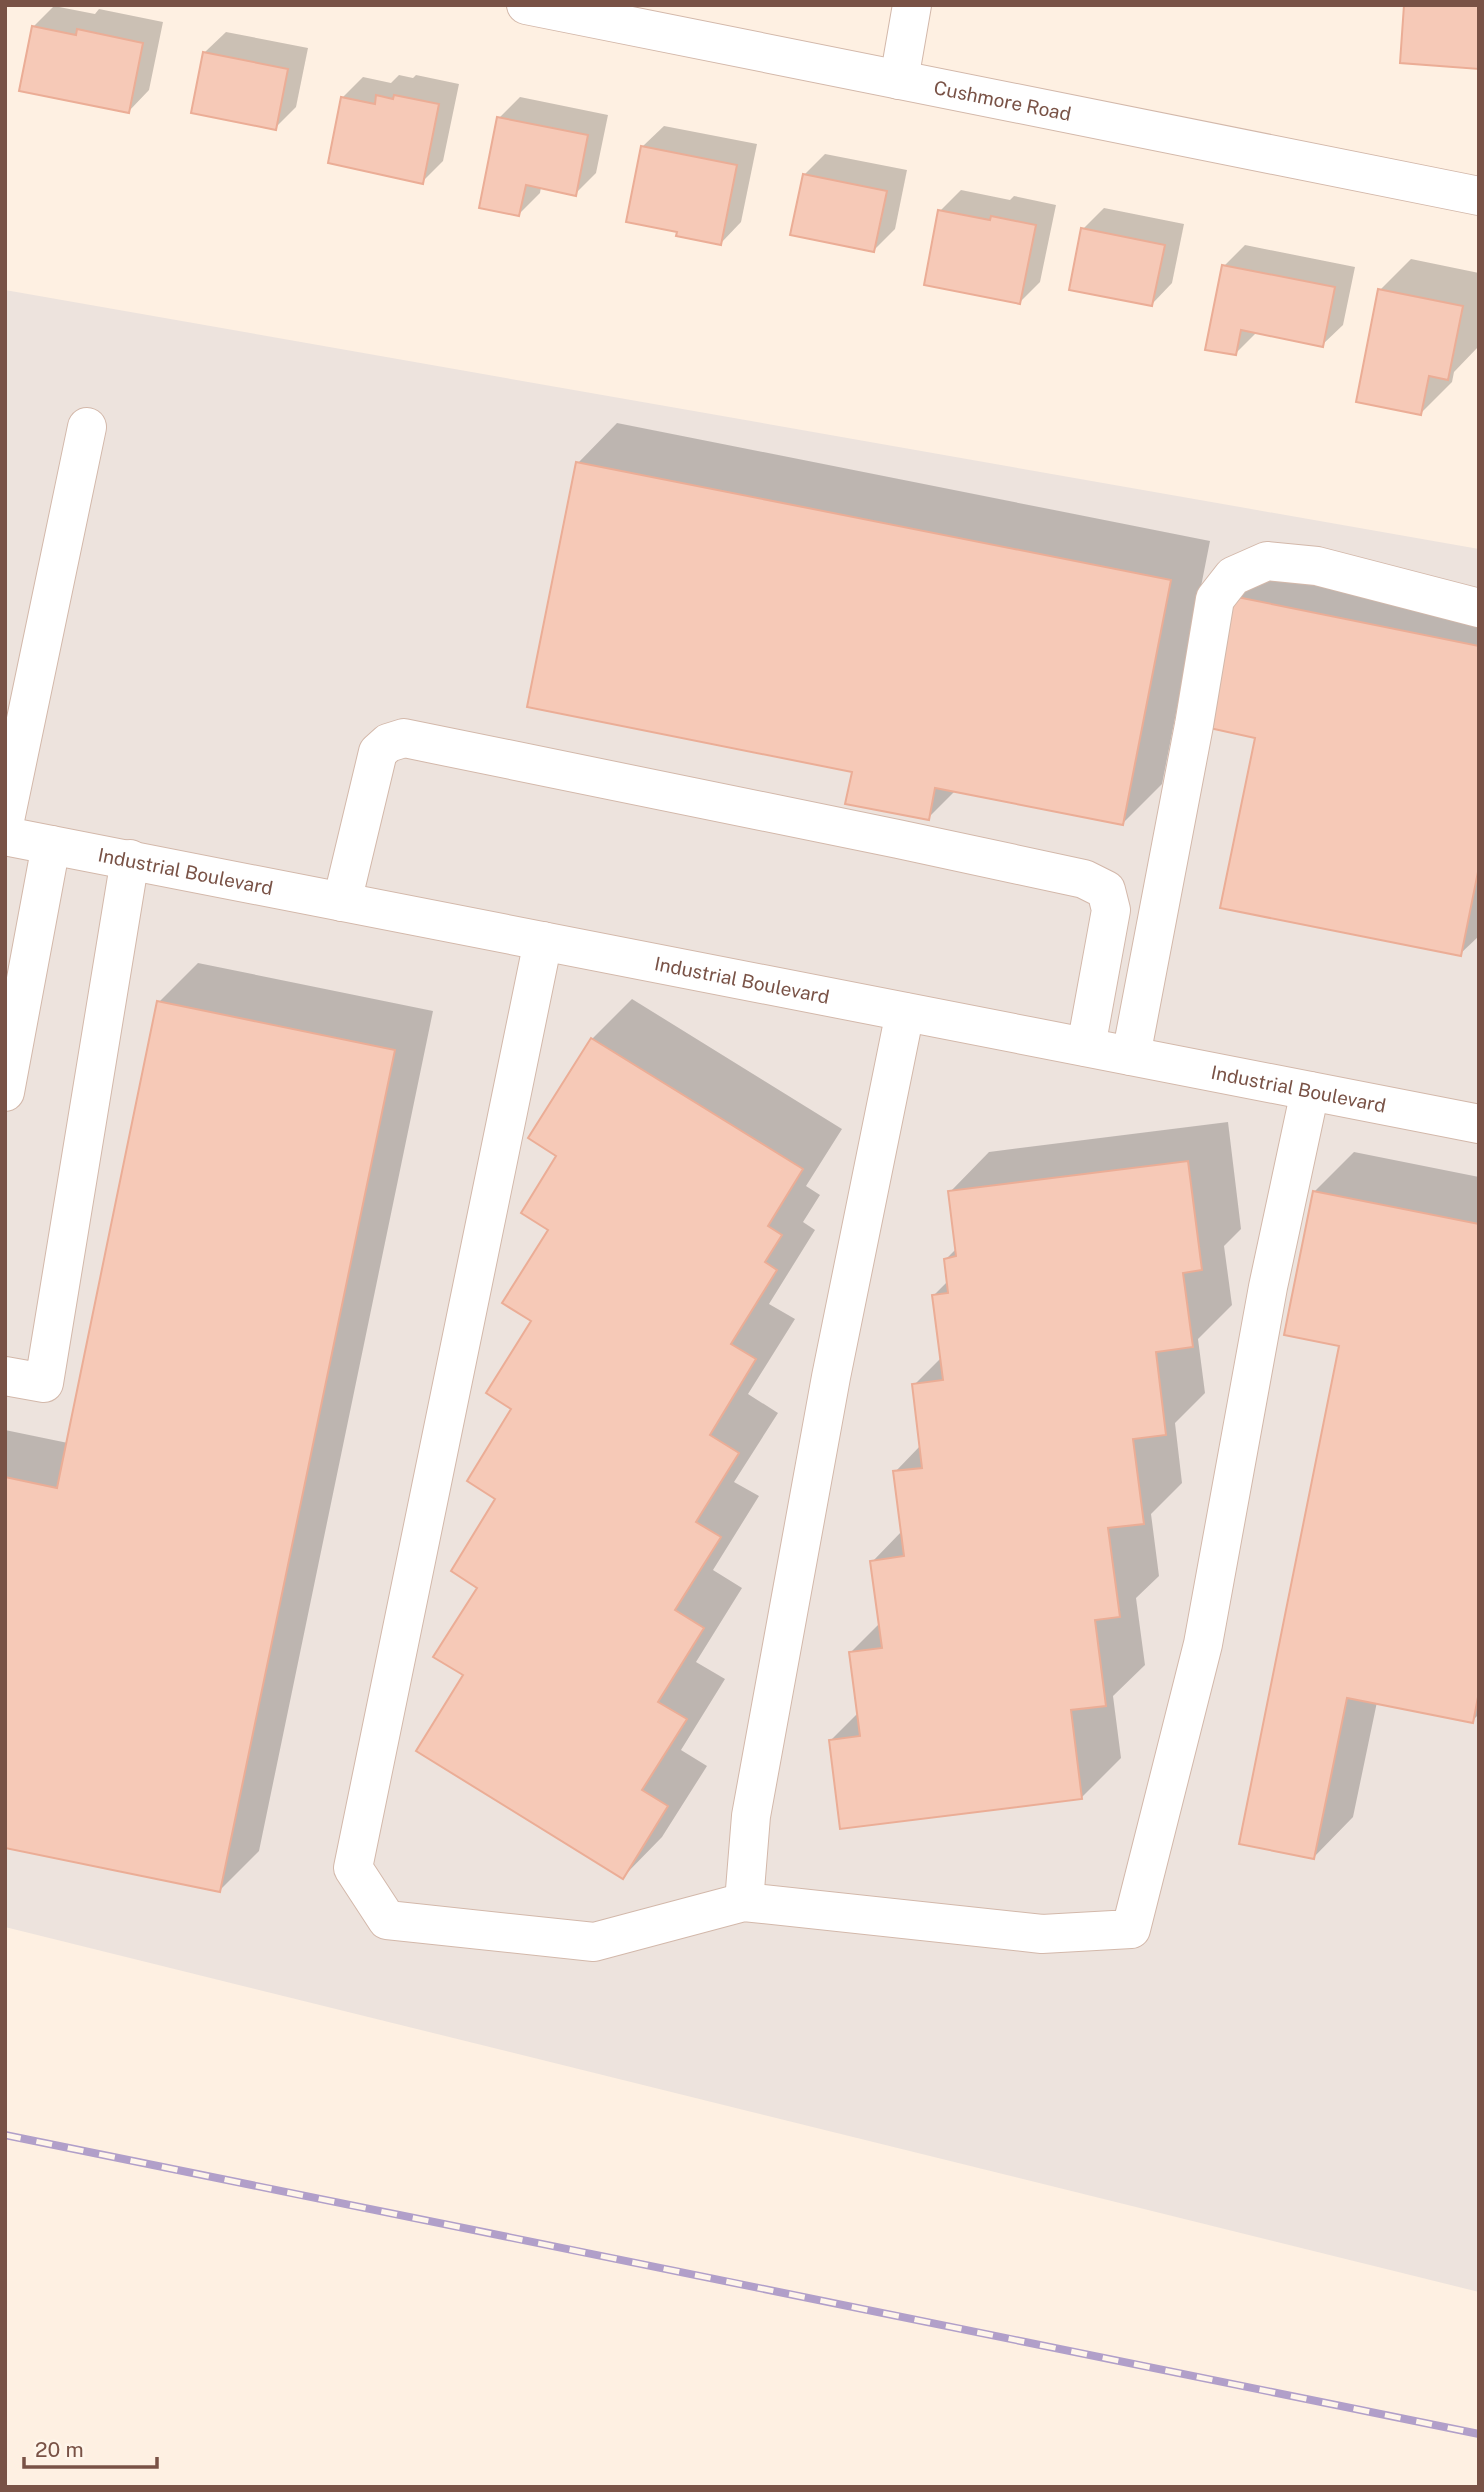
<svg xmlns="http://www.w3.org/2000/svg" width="1484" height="2492" font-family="'Public Sans',sans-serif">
<rect width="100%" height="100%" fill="#fef0e2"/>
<polygon fill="#ede3dd" points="5,290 1479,549 1479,2292 5,1927"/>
<g fill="#0003">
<polygon points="54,6 95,14 99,9 163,22 149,90 129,111 33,27"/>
<polygon points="226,32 308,48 296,107 275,128 205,52"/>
<polygon points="399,75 413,78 416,75 459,84 443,161 422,182 342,98 363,77 391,83"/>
<polygon points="520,97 608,115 596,173 575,194 541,187 540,193 519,214 499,118"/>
<polygon points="664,126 757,144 741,222 721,243 643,146"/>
<polygon points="825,154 907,170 895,229 874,250 804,175"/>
<polygon points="961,190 1010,200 1014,196 1056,205 1040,282 1019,303 940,211"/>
<polygon points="1104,208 1184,224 1172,283 1152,304 1083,229"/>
<polygon points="1245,245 1355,267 1343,325 1322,345 1257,332 1235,354 1224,266"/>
<polygon points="1411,259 1479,273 1478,347 1454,372 1452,382 1421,413 1380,290"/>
<polygon points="617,423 1210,541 1162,784 1122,824 956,790 928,818 578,463"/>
<polygon points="1273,558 1479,599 1479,936 1460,954 1257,736 1233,597"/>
<polygon points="198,963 433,1011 259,1851 220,1890 5,1846 5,1430 68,1443 159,1002"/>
<polygon points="632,999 842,1129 806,1186 820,1195 803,1222 815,1230 769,1304 795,1319 748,1394 778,1413 734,1482 759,1496 713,1570 742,1588 696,1662 725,1679 681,1750 707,1766 662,1837 623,1877 466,1675 479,1587 551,1229 559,1155 592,1039"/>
<polygon points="1228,1122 1241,1229 1224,1246 1232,1305 1198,1339 1205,1393 1175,1423 1182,1483 1151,1514 1159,1576 1136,1598 1145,1665 1113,1696 1121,1758 1082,1797 831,1740 859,1712 851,1652 880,1623 872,1562 902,1531 895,1472 921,1445 914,1385 942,1357 934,1295 948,1281 946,1259 957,1248 950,1192 989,1152"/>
<polygon points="1354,1152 1479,1177 1479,1714 1472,1721 1377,1702 1353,1817 1314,1857 1341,1344 1315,1191"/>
</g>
<g fill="#f6c9b7" stroke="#ebad96" stroke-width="2">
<polygon points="1404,5 1479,5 1479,69 1400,63"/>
<polygon points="32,26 76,35 77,29 143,43 129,113 19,91"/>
<polygon points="203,52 288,69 276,130 191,113"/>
<polygon points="376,95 393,99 394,95 439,104 423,184 328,163 341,97 375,104"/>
<polygon points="497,117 588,135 576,196 526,185 519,216 479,208"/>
<polygon points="641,146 737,165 721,245 676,236 677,232 626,222"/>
<polygon points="803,174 887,191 874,252 790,235"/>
<polygon points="938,210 990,220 991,216 1036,225 1020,304 924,285"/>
<polygon points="1081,228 1165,245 1152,306 1069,290"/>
<polygon points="1222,265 1335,287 1323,347 1241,330 1236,355 1205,350"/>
<polygon points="1378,289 1463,306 1448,380 1429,376 1421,415 1356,402"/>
<polygon points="576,462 1171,580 1123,825 935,788 929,820 845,804 852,772 527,707"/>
<polygon points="1232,596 1479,646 1479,867 1461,956 1220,908 1255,738 1205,727"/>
<polygon points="157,1001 395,1050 220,1892 5,1848 5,1477 57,1488"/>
<polygon points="591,1038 803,1169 768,1226 782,1235 765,1262 777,1270 731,1344 756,1359 710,1435 739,1453 696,1522 721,1537 675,1610 704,1628 658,1702 687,1719 642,1790 668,1806 623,1879 416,1751 463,1675 433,1657 477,1588 451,1571 495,1499 467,1481 511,1409 486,1393 531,1321 502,1303 548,1230 521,1213 556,1156 528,1138"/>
<polygon points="1188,1161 1202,1270 1183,1273 1193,1347 1156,1352 1166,1435 1133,1439 1144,1524 1108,1528 1120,1617 1095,1620 1106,1706 1071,1710 1082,1799 840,1829 829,1740 860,1736 849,1652 882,1648 870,1561 904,1556 893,1471 922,1468 912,1384 943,1380 932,1295 948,1293 944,1259 956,1256 948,1191"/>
<polygon points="1313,1191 1479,1224 1479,1692 1473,1723 1347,1698 1314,1859 1239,1844 1339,1346 1284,1335"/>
</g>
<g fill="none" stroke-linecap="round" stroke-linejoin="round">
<g stroke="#d3b8aa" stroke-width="40">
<g id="minor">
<path id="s1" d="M526 5 1479 196"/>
<polyline points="899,80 912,5"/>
<polyline points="5,820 87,427"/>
<path id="s2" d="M5 836 1479 1124"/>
<polyline points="342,902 378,752 388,743 404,738 898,839 1084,879 1106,890 1111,910 1086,1047"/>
<polyline points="543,941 353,1868 387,1920 594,1942 744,1902 1042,1934 1131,1929 1203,1644 1268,1287 1310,1091"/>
<polyline points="1131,1056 1194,725 1215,599 1233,576 1267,561 1317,566 1479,608"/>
<polyline points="5,1092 51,845"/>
<polyline points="5,1376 44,1383 130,859"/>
<polyline points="744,1902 751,1816 831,1377 905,1012"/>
</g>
</g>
<use href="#minor" stroke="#fff" stroke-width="38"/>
<g stroke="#b19fc9" stroke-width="8">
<polyline id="rail" points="5,2135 1479,2434"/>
</g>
<use href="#rail" stroke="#fff5ea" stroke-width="5" stroke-dasharray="16" stroke-linecap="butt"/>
</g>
<g text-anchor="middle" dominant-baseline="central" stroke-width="6" stroke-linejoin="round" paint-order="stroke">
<g font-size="19" fill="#795246" stroke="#fff5ea">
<text stroke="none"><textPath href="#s1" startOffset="486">Cushmore Road</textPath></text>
<text stroke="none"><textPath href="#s2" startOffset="184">Industrial Boulevard</textPath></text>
<text stroke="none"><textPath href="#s2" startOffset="751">Industrial Boulevard</textPath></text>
<text stroke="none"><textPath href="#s2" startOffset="1318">Industrial Boulevard</textPath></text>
</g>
</g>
<rect width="1484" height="2492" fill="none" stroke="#795246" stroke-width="14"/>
<path d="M24 2457v10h133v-10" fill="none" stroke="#795246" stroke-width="3.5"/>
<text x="35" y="2457" font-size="21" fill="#795246" stroke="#fff5ea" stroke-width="5" paint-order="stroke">20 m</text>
</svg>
